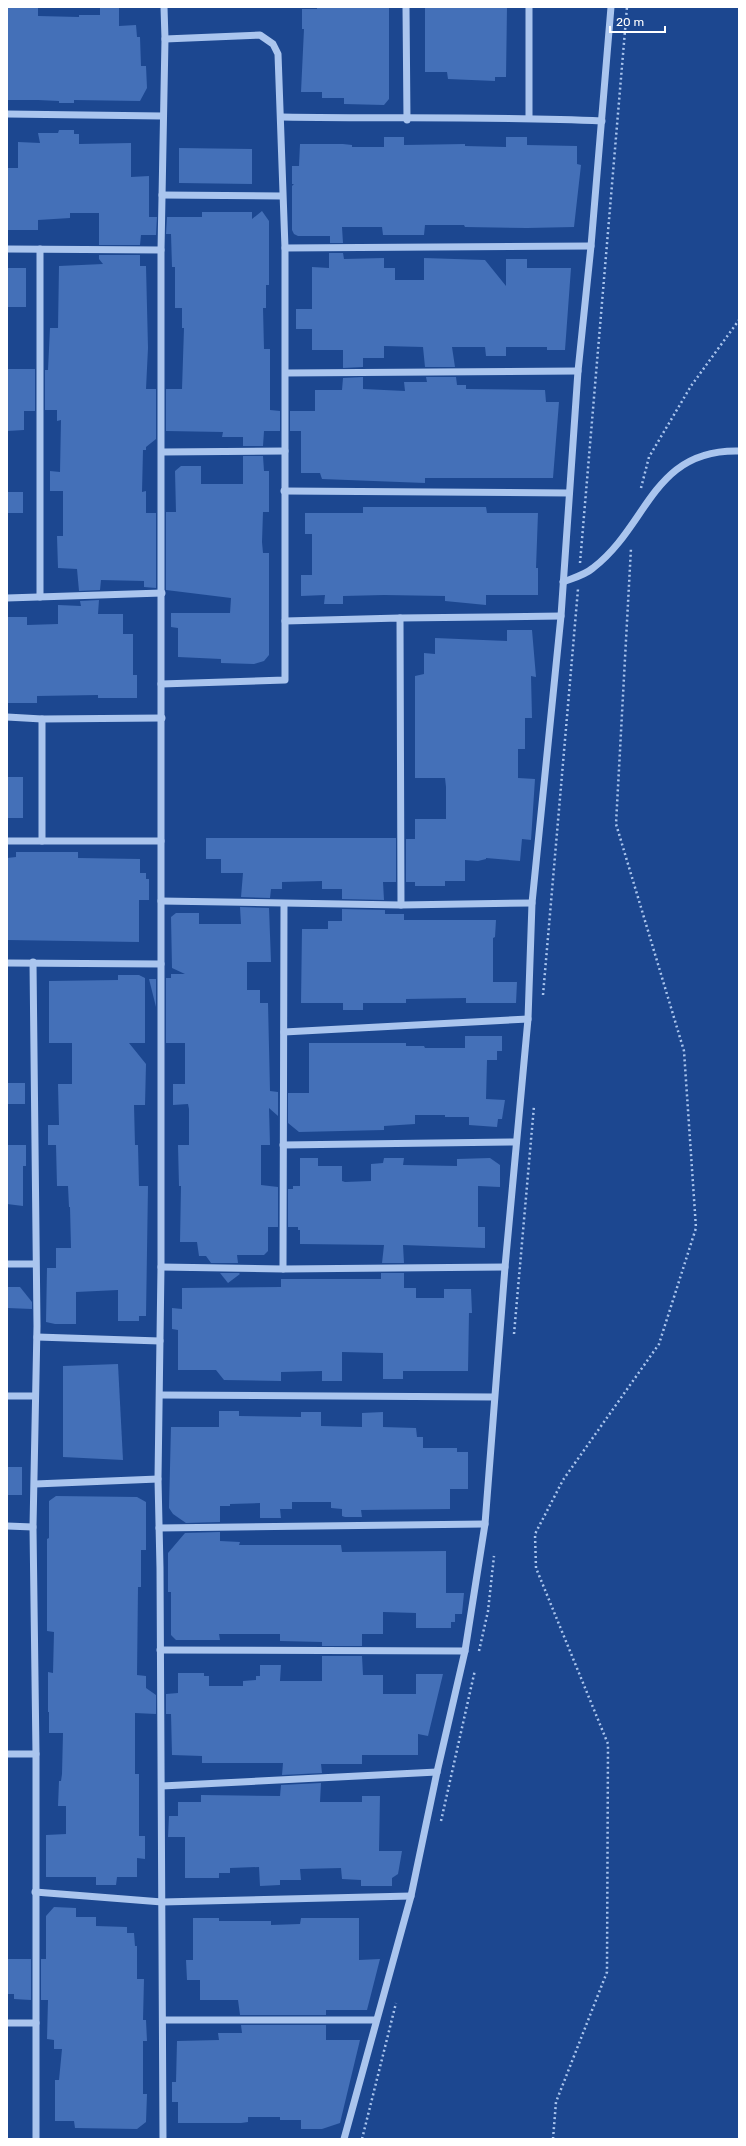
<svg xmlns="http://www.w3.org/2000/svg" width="746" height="2146" font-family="Rubik,sans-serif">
<rect width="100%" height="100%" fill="#1c4790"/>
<g fill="#4470b8">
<polygon points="7,7 38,7 38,16 79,17 79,15 100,15 100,7 119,7 119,26 136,25 137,37 140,37 141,66 146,66 147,88 140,101 74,100 74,103 59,103 59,101 38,100 7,100"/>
<polygon points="317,7 389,7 389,99 384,105 344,104 344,98 322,98 322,92 301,92 304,29 302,29 302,9 317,9"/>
<polygon points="443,7 507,7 506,77 495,77 495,81 448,79 447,72 425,72 425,8"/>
<polygon points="59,130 74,130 74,134 79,134 79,144 131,143 131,177 149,176 149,217 157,217 156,235 141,235 140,245 99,245 99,213 70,213 70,218 38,220 38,230 7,230 7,168 18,168 18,142 40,143 38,133 58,133"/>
<polygon points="384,137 404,137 404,145 465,144 465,146 506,147 506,137 527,137 527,145 577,146 577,164 581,165 574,227 527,228 465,227 464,225 425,225 424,235 383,235 382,227 342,227 343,243 330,243 330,236 298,236 294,234 292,230 292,186 294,184 292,184 292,166 299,166 300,144 343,144 352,145 352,147 384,147"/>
<polygon points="179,148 252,149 252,184 179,183"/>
<polygon points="262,211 269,221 269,285 266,285 266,308 263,308 264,349 270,349 270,410 280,411 280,431 264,431 263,446 243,446 243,437 222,437 223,432 166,431 166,389 182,389 184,328 182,328 182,308 175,308 175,267 172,267 171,234 166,234 167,217 202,217 202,212 252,212 252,219"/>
<polygon points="329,253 343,253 344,259 384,258 384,268 395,268 395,280 424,280 424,258 485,260 506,286 506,259 527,259 527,268 571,268 565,350 547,350 547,347 506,347 506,356 486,356 485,347 452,347 455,367 425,367 423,347 384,346 384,358 363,358 363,367 343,368 343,350 312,350 312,329 296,329 296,309 312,309 312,267 329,268"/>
<polygon points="99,255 140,255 140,266 146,266 148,348 146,389 156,389 156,439 146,447 146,450 143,450 142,492 146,491 146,513 156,513 156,588 144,587 144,581 101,580 100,590 79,591 77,569 58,568 57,536 63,536 63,491 50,491 50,471 60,472 61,420 57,421 57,410 45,410 45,370 48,370 50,328 58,328 59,266 103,264 99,259"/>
<rect x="7" y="268" width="19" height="39"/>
<polygon points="7,369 35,369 35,411 24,411 24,430 7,431"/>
<polygon points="363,377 363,389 405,391 404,382 427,382 426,377 456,377 457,385 466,385 466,389 545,390 546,402 559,402 553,478 425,478 425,483 322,479 320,473 301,473 301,431 290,431 290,411 315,411 315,390 342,390 343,378"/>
<polygon points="243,456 263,456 264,471 269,471 269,512 263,512 262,542 263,553 269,553 269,655 264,661 254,664 221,663 221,659 178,657 178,628 171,627 171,613 230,613 231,598 166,590 166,512 176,512 175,471 181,466 201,466 201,484 243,484"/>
<rect x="7" y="492" width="16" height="21"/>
<polygon points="363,507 486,507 487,513 538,513 536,568 538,568 538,595 486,595 486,605 445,601 445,596 384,595 343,596 343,604 324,604 325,595 301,596 301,575 312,575 312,534 305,534 305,513 363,513"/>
<polygon points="99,600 98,614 123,614 123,634 133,634 133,675 137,675 137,698 98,698 98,695 37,696 37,703 7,703 7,617 27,617 27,625 58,624 58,605 81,606 80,601"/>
<polygon points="507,630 532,630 536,677 531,676 532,718 525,718 525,749 518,749 518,778 535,779 531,840 522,839 520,861 486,858 486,859 478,861 465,860 465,881 445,881 445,886 415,886 415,882 406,882 406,839 415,839 415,819 446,819 446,787 445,778 415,778 415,676 424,674 424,653 435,654 435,638 507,641"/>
<rect x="7" y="777" width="16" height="41"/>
<polygon points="206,838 396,838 396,882 383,882 384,900 342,899 342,889 322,889 322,881 282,882 282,889 271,889 270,898 241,897 243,873 221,873 221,859 206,859"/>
<polygon points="16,852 78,852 78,858 140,859 140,873 146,873 146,879 149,879 149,900 139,900 139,942 7,940 7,858 16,857"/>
<polygon points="240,907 269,908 271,962 247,962 247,990 260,990 260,1003 268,1003 270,1091 278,1092 278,1116 269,1108 270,1145 261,1145 261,1185 278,1187 278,1227 268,1227 268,1251 264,1255 237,1255 238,1263 211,1263 206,1256 199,1256 197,1242 180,1242 181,1186 179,1186 178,1145 189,1145 189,1109 188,1104 173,1105 173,1084 185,1084 185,1043 166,1043 166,978 171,978 171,974 185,974 172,968 171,917 176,913 199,913 199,924 241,924"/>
<polygon points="342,909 385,910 385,914 404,914 404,920 496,920 495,937 493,938 493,982 517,982 516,1003 466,1003 466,998 406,999 406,1003 363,1003 363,1010 343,1010 343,1003 301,1003 302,929 328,929 328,921 342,921"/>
<polygon points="118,975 139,975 145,978 145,1043 129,1043 146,1064 145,1105 134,1105 135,1145 138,1145 139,1186 148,1186 146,1316 139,1316 139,1321 118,1321 118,1290 76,1292 76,1324 55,1324 46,1322 47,1268 56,1268 56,1248 71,1248 70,1207 69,1207 68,1186 57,1186 56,1145 48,1145 48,1125 59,1125 58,1084 72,1084 72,1043 49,1043 49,981 118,980"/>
<polygon points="149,979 156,979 156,1007"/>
<polygon points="465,1036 502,1036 502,1051 497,1051 497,1060 487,1060 486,1099 505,1100 502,1119 498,1119 497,1127 469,1125 469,1117 445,1117 445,1115 415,1115 415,1124 384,1126 384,1130 299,1132 288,1123 288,1093 309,1093 309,1043 406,1043 406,1046 424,1046 425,1048 465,1048"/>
<rect x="7" y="1083" width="18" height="21"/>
<polygon points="7,1145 26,1145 26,1166 23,1166 23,1206 7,1204"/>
<polygon points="300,1158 318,1158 318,1166 342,1166 342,1181 345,1182 371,1181 371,1164 383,1163 384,1158 404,1158 403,1165 457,1166 457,1159 490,1158 500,1165 500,1187 478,1186 478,1227 485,1227 485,1248 403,1245 404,1263 382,1263 384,1245 300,1244 300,1230 298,1230 298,1227 288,1227 288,1189 293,1189 293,1186 300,1186"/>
<polygon points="220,1273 239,1273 240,1274 228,1283"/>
<polygon points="381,1273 404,1273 404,1288 416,1288 416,1298 444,1298 444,1289 471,1289 472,1313 469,1313 468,1371 403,1371 403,1379 383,1379 383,1353 342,1352 342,1381 322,1381 322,1371 281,1372 281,1381 224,1380 216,1370 178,1370 178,1330 172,1329 172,1308 182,1309 182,1288 281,1287 281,1279 381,1279"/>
<polygon points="7,1287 20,1287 32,1302 32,1309 7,1308"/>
<polygon points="118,1364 123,1460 63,1457 63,1366"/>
<polygon points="219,1411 239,1411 239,1416 301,1417 301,1412 321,1412 321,1426 362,1427 362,1413 383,1412 383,1427 416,1428 417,1437 423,1437 423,1448 457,1448 457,1452 468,1452 468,1489 450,1489 450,1509 361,1510 362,1517 345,1517 342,1516 342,1509 331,1508 331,1502 292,1502 292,1509 280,1509 281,1518 260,1518 260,1503 230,1504 230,1506 220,1506 220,1522 186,1523 173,1514 169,1508 171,1427 219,1427"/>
<rect x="7" y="1467" width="15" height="28"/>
<polygon points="56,1496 137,1497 146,1502 146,1550 141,1550 141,1587 138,1587 137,1675 146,1676 146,1688 156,1695 156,1714 135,1713 135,1774 139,1774 139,1836 145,1836 145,1859 137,1858 137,1877 117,1877 116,1885 96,1885 96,1877 46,1877 46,1835 66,1834 66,1806 58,1806 59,1781 61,1781 62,1774 63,1733 49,1733 49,1712 48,1712 48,1672 53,1673 54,1632 47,1631 47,1539 49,1538 49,1501"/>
<polygon points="220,1532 220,1541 240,1542 239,1545 341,1545 342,1552 446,1551 446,1593 464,1593 462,1614 455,1614 455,1622 451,1622 451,1628 416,1628 416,1613 383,1612 383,1634 362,1634 362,1646 322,1646 322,1642 280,1641 280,1634 219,1634 220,1640 176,1640 171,1635 171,1592 168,1592 168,1553 185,1533"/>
<polygon points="322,1656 362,1656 363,1675 383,1675 383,1694 416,1694 416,1674 443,1674 428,1736 418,1734 418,1755 362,1755 362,1764 321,1764 322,1773 282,1775 283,1763 202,1763 202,1756 172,1755 171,1714 166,1714 166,1694 178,1693 178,1673 204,1673 204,1676 209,1676 209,1686 243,1686 243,1681 256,1680 256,1676 260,1676 260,1665 281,1665 280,1681 322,1681"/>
<polygon points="321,1783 320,1802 362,1802 362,1796 380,1796 379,1851 402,1851 398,1874 392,1878 392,1886 361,1886 361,1880 342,1879 341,1868 300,1869 301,1880 280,1880 280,1885 260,1886 259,1867 230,1868 230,1873 219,1873 219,1878 185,1878 185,1837 168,1837 169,1816 178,1816 178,1802 201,1802 201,1795 280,1796 281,1785"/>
<polygon points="54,1907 76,1908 76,1917 96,1917 96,1926 127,1927 127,1933 134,1933 135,1946 137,1946 137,1979 144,1979 143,2020 146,2020 147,2041 143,2041 143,2094 147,2094 146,2122 137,2129 75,2128 74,2121 55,2121 55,2080 59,2080 62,2049 54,2049 54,2040 47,2039 48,2000 41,2000 41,1959 46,1959 46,1916"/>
<polygon points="193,1918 219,1918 219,1921 271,1921 271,1925 300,1924 301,1918 359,1918 359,1960 380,1959 367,2010 326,2010 326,2015 240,2015 238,2000 200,2000 200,1980 187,1980 186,1960 193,1960"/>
<polygon points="7,1959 31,1959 31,2000 14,1999 14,1994 7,1994"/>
<polygon points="241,2025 326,2025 326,2040 360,2040 340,2123 322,2129 301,2129 301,2120 280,2120 280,2117 248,2117 248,2122 241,2123 178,2123 178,2102 172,2102 172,2082 176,2082 177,2041 219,2040 218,2033 242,2033"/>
</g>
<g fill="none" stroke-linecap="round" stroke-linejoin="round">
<g stroke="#aac5ee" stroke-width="2.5" stroke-dasharray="2 3" stroke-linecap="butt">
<polyline points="641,488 649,457 691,386 739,320"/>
<polyline points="580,563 627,7"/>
<polyline points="543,995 578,589"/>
<polyline points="514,1334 534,1106"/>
<polyline points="479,1651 488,1611 494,1556"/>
<polyline points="441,1821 475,1670"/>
<polyline points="362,2139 396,2003"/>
<polyline points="553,2139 556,2102 607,1972 608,1744 536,1568 535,1534 563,1480 659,1344 696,1228 684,1051 616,824 631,548"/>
</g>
<g stroke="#aac5ee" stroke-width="7">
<polyline points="406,7 407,120"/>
<polyline points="7,114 162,116"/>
<path d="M282 117C388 119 495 116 602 121"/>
<polyline points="529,118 529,7"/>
<polyline points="162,195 282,196"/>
<polyline points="285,248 591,246"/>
<polyline points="7,249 161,250"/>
<polyline points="286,373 578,371"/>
<polyline points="162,452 285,451"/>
<polyline points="284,491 569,493"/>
<path d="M563 582C573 578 585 575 593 568 649 525 652 449 739 451"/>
<polyline points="40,597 40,249"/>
<polyline points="7,598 162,593"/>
<polyline points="400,618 561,616"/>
<polyline points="285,621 400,618 401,905"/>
<polyline points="161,684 285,680 285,248 278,54 273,44 260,35 165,39"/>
<polyline points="7,717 42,719 162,718"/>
<polyline points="7,841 161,841"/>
<polyline points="42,841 42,719"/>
<polyline points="161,901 401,905 532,903"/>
<polyline points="33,962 37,1326 33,1527 36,1754 36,2139"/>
<polyline points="7,963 161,964"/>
<polyline points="284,1032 528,1019"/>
<polyline points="283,1145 516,1142"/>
<polyline points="7,1264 35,1264"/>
<polyline points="161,1267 283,1269 505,1267"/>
<polyline points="283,1269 284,904"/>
<polyline points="37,1337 160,1341"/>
<polyline points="160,1395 494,1397"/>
<polyline points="7,1396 35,1396"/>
<polyline points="35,1484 158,1479"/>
<polyline points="7,1526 33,1527"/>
<polyline points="159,1528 485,1524"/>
<polyline points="160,1650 465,1651"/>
<polyline points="7,1754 36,1754"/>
<polyline points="162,1786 437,1772"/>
<polyline points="35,1892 162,1902 411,1896"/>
<polyline points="163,2020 376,2020"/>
<polyline points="7,2023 36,2023"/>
<polyline points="163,2139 160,1568 158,1479 161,1267 161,250 165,39 164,7"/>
<polyline points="344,2139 411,1896 437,1772 465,1651 485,1524 505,1267 528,1019 532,903 561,616 578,371 591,246 611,7"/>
</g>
</g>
<rect width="746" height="2146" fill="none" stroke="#ffffff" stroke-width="16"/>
<path d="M610 26v6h55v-6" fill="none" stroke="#ffffff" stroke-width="2"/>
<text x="616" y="26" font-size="12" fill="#ffffff" stroke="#1c4790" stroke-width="3" paint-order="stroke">20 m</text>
</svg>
